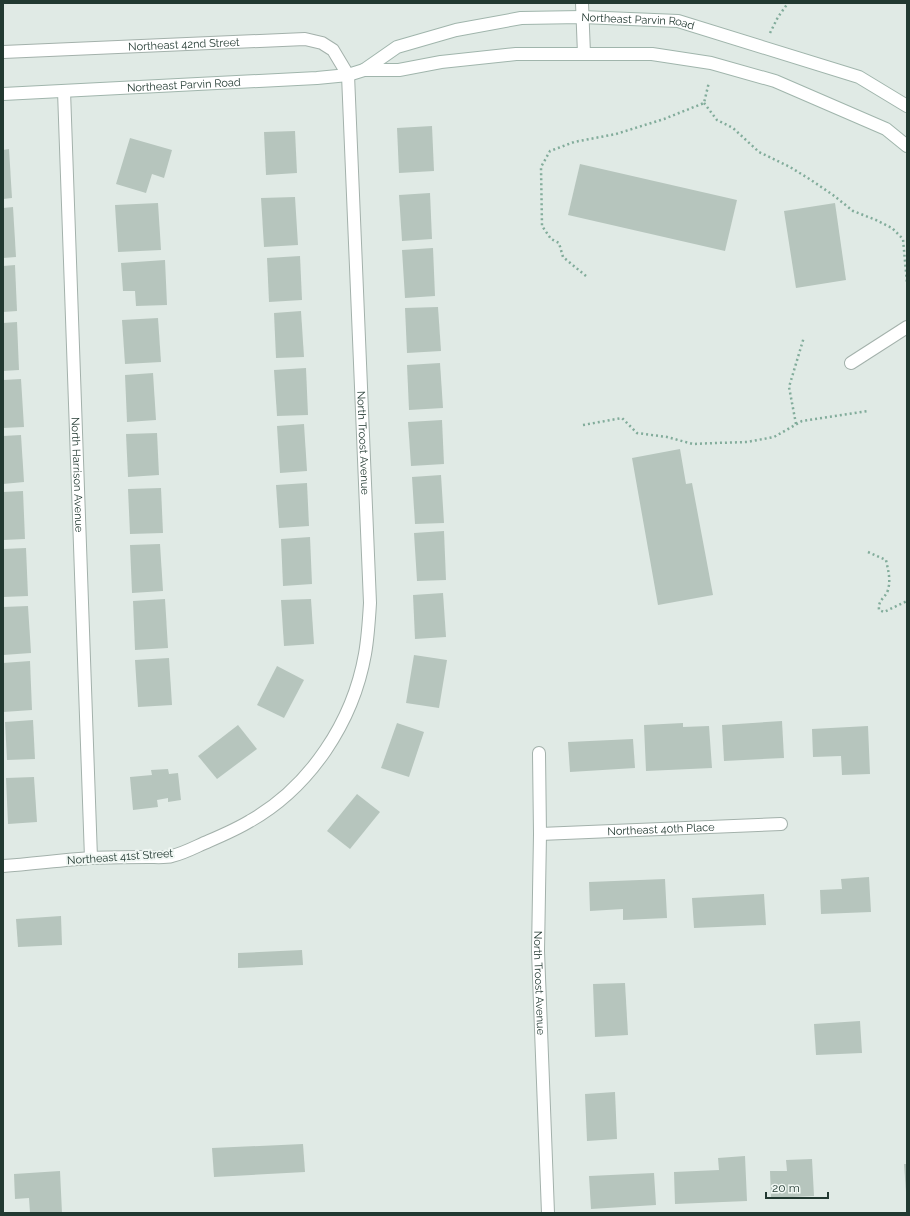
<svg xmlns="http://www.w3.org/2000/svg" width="910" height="1216" font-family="Raleway,sans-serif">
<rect width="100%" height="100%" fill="#e0eae5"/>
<g fill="#b6c5bd">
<polygon points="432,126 434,171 399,173 397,128"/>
<polygon points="295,131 297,173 266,175 264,132"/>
<polygon points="130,138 172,150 164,178 152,174 146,193 116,184"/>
<polygon points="9,149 12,198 3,199 3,150"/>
<polygon points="580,164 737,200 725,251 568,215"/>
<polygon points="430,193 432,239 402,241 399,195"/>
<polygon points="295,197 298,245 264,247 261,198"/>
<polygon points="158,203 161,250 118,252 115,205"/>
<polygon points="835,203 846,280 796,288 784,211"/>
<polygon points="13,207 16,257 3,258 3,208"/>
<polygon points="433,248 435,296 405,298 402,250"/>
<polygon points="300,256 302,300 269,302 267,258"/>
<polygon points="165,260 167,305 136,306 135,291 123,291 121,263"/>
<polygon points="15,265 17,311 3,312 3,266"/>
<polygon points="438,307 441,351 407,353 405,308"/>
<polygon points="301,311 304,357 276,358 274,313"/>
<polygon points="158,318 161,362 125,364 122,320"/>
<polygon points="17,322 19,370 3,371 3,323"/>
<polygon points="440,363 443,408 409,410 407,365"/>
<polygon points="306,368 308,415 277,416 274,370"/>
<polygon points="153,373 156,420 127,422 125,375"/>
<polygon points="21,379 24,427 3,428 3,380"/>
<polygon points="442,420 444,464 411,466 408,422"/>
<polygon points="304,424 307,471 280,473 277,426"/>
<polygon points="157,433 159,475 128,477 126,434"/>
<polygon points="21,435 24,482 3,484 3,436"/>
<polygon points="680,449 686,484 692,483 713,595 658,605 632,458"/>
<polygon points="441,475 444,523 415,524 412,477"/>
<polygon points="307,483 309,526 279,528 276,485"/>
<polygon points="161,488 163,533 130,534 128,489"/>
<polygon points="23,491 25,539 3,540 3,492"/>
<polygon points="444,531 446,580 417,581 414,533"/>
<polygon points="310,537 312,584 283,586 281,539"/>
<polygon points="160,544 163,591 132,593 130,545"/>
<polygon points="26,548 28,596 3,597 3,549"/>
<polygon points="443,593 446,637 415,639 413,595"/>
<polygon points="165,599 168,648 135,650 133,601"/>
<polygon points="311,599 314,644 284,646 281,600"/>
<polygon points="28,606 31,653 3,655 3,607"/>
<polygon points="414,655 447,660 439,708 406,703"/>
<polygon points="169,658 172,705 138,707 135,660"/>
<polygon points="30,661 32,710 3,712 3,663"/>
<polygon points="277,666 304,680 284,718 257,705"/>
<polygon points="33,720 35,759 7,760 5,722"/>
<polygon points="782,721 784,758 724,761 722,725"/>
<polygon points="397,723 424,732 409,777 381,768"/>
<polygon points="683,723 683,727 709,726 712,768 646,771 644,725"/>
<polygon points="238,725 257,749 217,779 198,756"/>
<polygon points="868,726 870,774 842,775 841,756 813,757 812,729"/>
<polygon points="633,739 635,768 570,772 568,742"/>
<polygon points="168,769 169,774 178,773 181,800 168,802 168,798 157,800 158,807 133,810 130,777 152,775 151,770"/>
<polygon points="34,777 37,822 8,824 6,778"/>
<polygon points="357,794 380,812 350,849 327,831"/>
<polygon points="869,877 871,912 821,914 820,890 842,889 841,879"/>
<polygon points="665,879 667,918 623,920 623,909 590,911 589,882"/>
<polygon points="764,894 766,925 694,928 692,898"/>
<polygon points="61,916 62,945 18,947 16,919"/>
<polygon points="302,950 303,965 238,968 238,953"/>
<polygon points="625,983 628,1035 595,1037 593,984"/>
<polygon points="860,1021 862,1053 816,1055 814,1024"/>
<polygon points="615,1092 617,1139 587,1141 585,1094"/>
<polygon points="303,1144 305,1172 214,1177 212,1148"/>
<polygon points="745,1156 747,1201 675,1204 674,1172 719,1170 718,1158"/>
<polygon points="812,1159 814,1196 771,1198 770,1171 787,1171 786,1160"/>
<polygon points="904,1164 907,1164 907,1192 906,1192"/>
<polygon points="60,1171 62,1213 30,1213 29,1198 15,1199 14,1174"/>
<polygon points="654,1173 656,1205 591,1209 589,1176"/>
</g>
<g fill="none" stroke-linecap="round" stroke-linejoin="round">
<g stroke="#a3b1ab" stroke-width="14">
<polyline id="service" points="851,363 907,327"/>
</g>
<g stroke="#a3b1ab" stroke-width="14">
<g id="minor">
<polyline points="582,3 584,54"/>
<path id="s1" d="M3 52 305 39 322 43 333 50 348 75 370 603C369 620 368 637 365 654 353 722 310 787 250 821 237 829 223 835 209 841 197 846 185 853 172 856 165 858 156 857 148 857 129 857 110 857 91 858 61 860 32 864 3 866"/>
<path id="s2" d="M64 91 91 858"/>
<path id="s3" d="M539 753 540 834 538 951 548 1213"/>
<path id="s4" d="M540 834 781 824"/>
</g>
</g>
<g stroke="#a0b5ac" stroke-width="14">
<g id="secondary">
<path id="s5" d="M364 70 397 47 456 30 521 18 582 17 678 21 859 77 907 106"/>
<path id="s6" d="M3 94 317 78 348 75 364 70H399L441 62 516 54H652L711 63 775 81 886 129 907 146"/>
</g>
</g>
<g stroke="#82ac9b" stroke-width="2.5" stroke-dasharray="2 3" stroke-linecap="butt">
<polyline points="770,33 778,17 788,3"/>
<polyline points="704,103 717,120 733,128 759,152 790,167 811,180 833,195 853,211 876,220 892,228 903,239 907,283"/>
<polyline points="586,276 563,257 559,243 551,239 542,226 541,167 550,151 574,142 616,134 664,119 704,103 709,82"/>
<polyline points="796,424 789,387 804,337"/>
<polyline points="583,425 622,418 637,433 667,437 693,444 715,443 747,442 774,437 802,421 868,411"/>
<path d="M868 552 886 560C888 570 891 579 888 590 885 599 878 599 879 610L884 612 907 601"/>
</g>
<use href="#service" stroke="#fff" stroke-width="12"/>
<use href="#minor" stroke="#fff" stroke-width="12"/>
<use href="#secondary" stroke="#fff" stroke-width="12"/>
</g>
<g text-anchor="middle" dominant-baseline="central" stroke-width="4" stroke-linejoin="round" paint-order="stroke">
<g font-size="11" fill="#223931" stroke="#f0f7f3">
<text stroke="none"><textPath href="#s5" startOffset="285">Northeast Parvin Road</textPath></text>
<text stroke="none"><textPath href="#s1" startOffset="181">Northeast 42nd Street</textPath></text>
<text stroke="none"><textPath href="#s6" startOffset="181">Northeast Parvin Road</textPath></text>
<text stroke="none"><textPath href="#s1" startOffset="730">North Troost Avenue</textPath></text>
<text stroke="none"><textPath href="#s2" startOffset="384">North Harrison Avenue</textPath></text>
<text stroke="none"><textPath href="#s4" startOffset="121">Northeast 40th Place</textPath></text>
<text transform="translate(120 857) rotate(-4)">Northeast 41st Street</text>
<text stroke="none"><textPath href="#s3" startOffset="230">North Troost Avenue</textPath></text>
</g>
</g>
<rect width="910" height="1216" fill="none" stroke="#223931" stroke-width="8"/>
<path d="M766 1192v6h62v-6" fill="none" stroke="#223931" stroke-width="2"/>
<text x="772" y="1192" font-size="12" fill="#223931" stroke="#f0f7f3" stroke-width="3" paint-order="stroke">20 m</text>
</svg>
